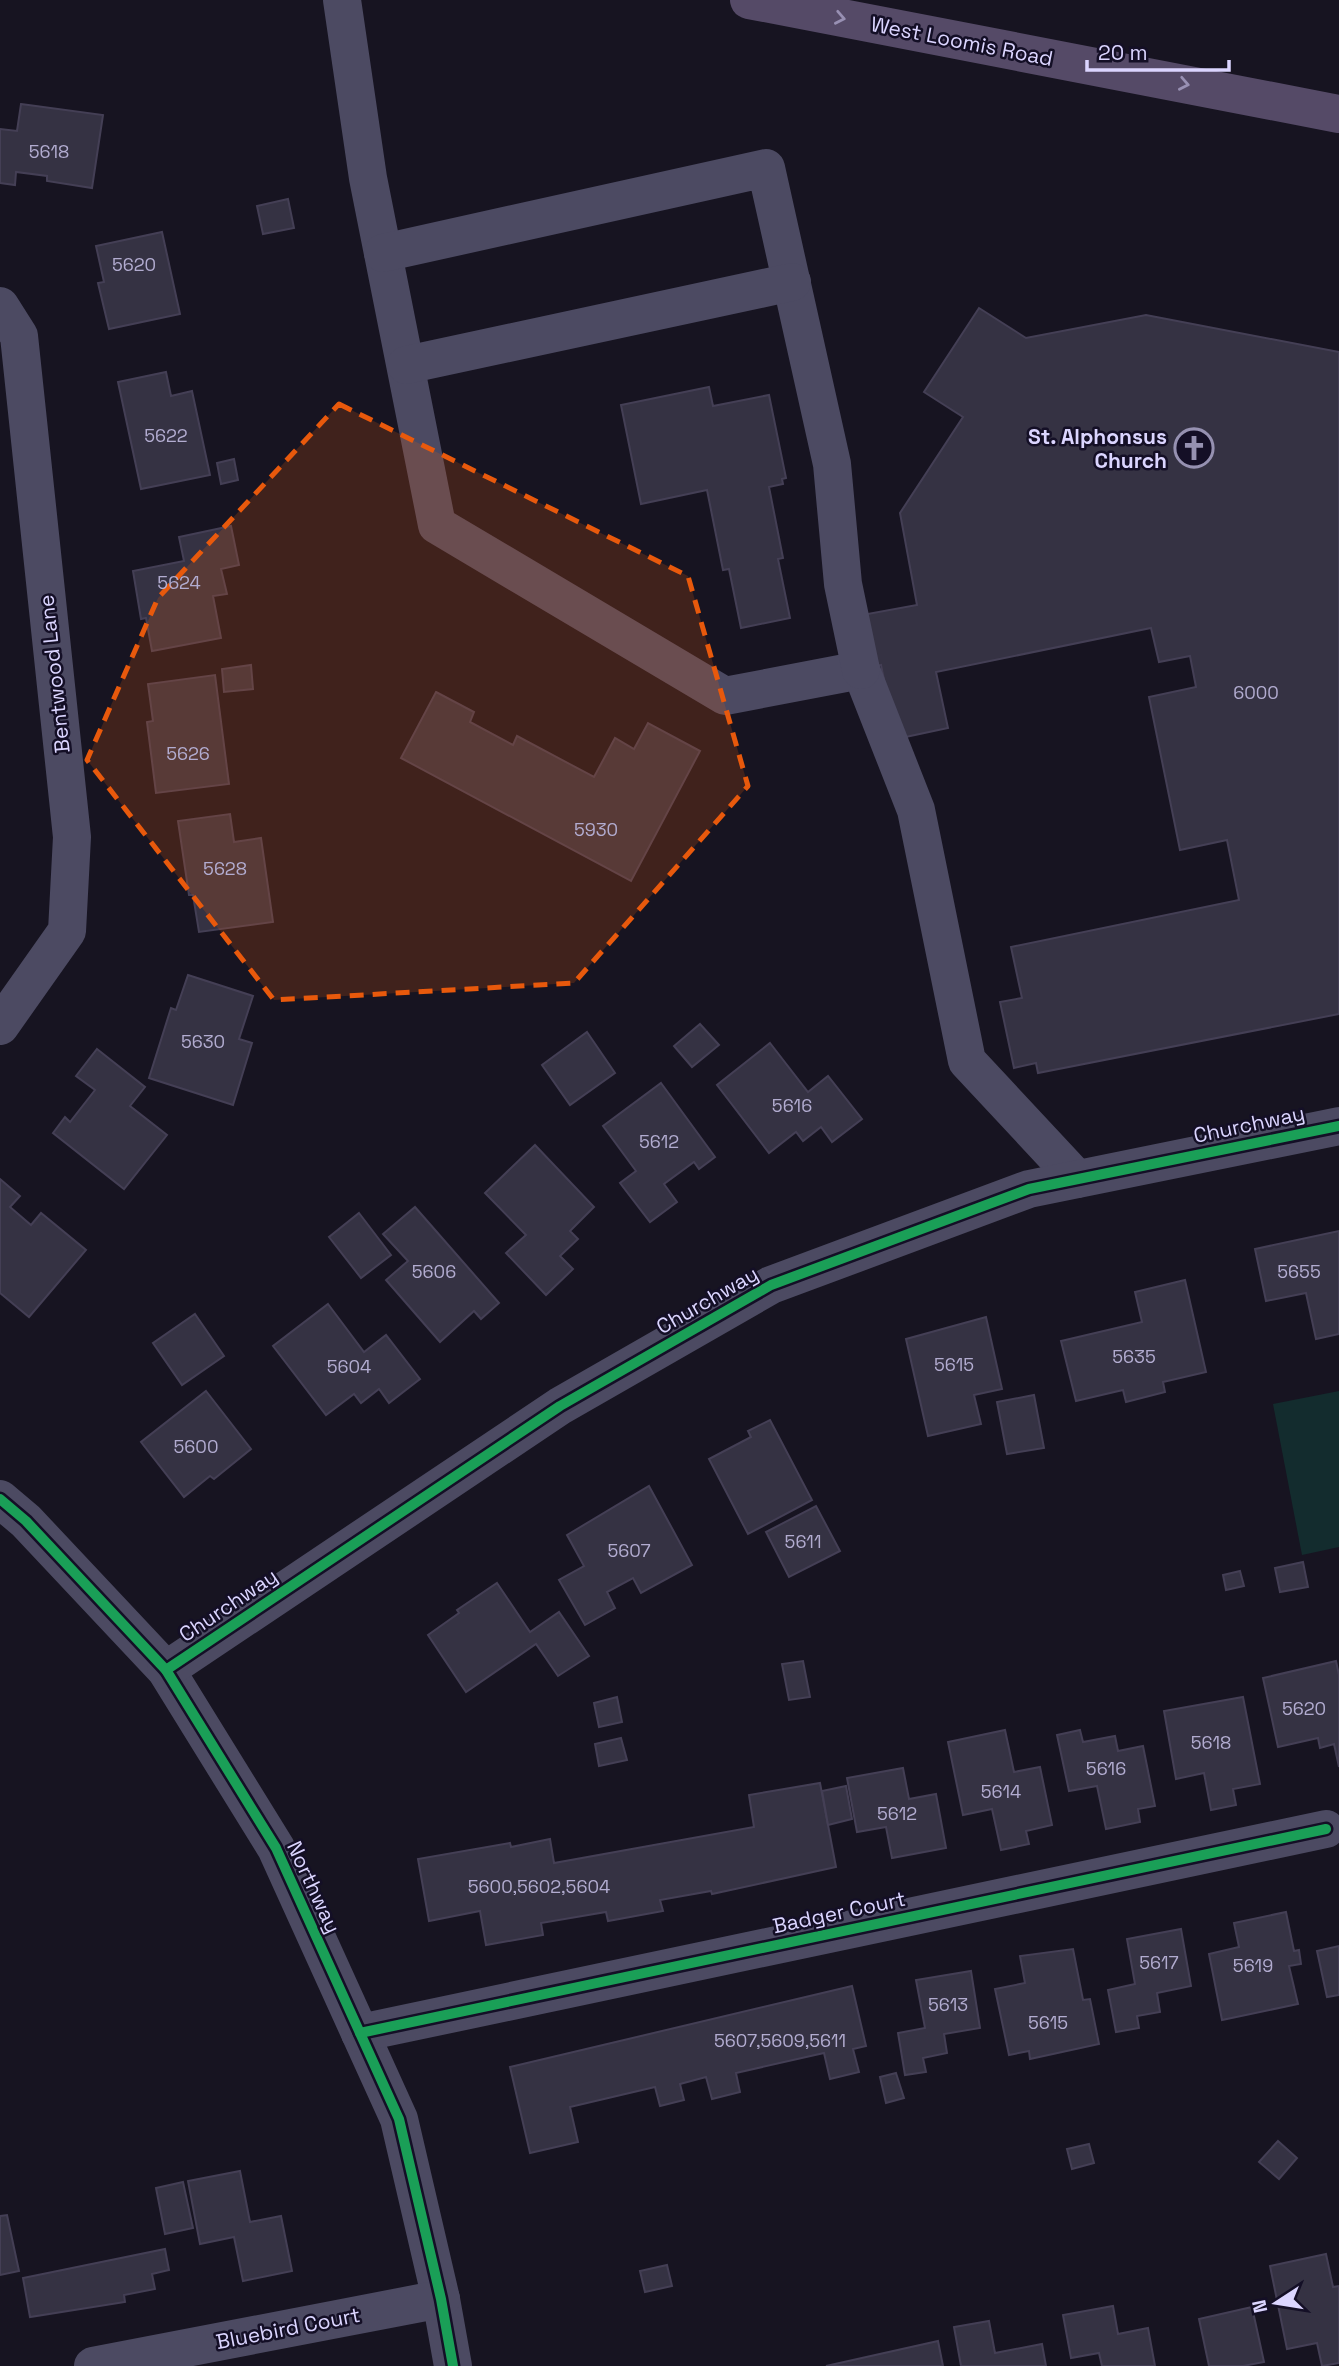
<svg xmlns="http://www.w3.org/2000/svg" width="1339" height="2366" font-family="'Space Grotesk',sans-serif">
<rect width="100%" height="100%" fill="#171421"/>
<polygon fill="#132c2e" points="1339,1391 1339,1547 1302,1555 1273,1404"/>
<g fill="#353243" stroke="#443f55" stroke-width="2">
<polygon points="21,104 103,115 92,188 47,181 47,176 16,172 15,185 0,183 0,129 17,131"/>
<polygon points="288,199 294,228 263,234 257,206"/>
<polygon points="162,232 180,314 109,329 98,283 104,282 96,246"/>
<polygon points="979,308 1026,338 1146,315 1339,352 1339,1014 1038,1073 1036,1063 1014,1068 1000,1002 1022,998 1011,947 1239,900 1227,840 1180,850 1149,697 1196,687 1190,656 1159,662 1151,628 936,672 948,728 896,739 881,665 872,667 862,615 917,605 900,513 963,417 924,392"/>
<polygon points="166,372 171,396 192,391 210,475 141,489 118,382"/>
<polygon points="709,387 713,406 769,395 786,478 782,479 783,484 769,487 783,558 778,559 790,618 741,628 729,569 723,570 707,490 641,504 621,405"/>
<polygon points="234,459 238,480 221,484 217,463"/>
<polygon points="231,526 239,565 221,569 227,594 213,596 221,638 152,651 146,618 141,619 133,571 184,561 179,537"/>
<polygon points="251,665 253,689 224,692 222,669"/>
<polygon points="215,675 229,784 156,793 147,722 153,721 148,684"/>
<polygon points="436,692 474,712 470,722 513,745 517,736 594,777 615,738 634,749 648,723 700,751 631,881 401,758"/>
<polygon points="230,814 234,842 261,838 273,922 199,932 193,895 189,895 178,821"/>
<polygon points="188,975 253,996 239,1039 252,1043 233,1105 149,1078 171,1008 176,1010"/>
<polygon points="700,1024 719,1045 692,1067 674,1046"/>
<polygon points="587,1032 615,1073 570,1105 542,1065"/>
<polygon points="770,1043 808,1092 828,1076 862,1119 832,1142 821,1127 803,1141 796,1132 769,1153 717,1085"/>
<polygon points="97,1049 145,1087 130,1106 167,1135 124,1189 53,1133 65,1117 70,1122 95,1090 76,1076"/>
<polygon points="661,1083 715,1157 699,1169 694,1162 664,1184 677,1202 650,1222 620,1183 636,1171 603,1126"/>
<polygon points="535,1145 594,1207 570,1231 578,1239 560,1256 573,1269 546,1295 506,1253 526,1235 485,1193"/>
<polygon points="0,1179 20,1196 10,1207 31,1225 41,1213 86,1250 29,1317 0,1293"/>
<polygon points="415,1207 499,1303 481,1319 474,1311 440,1342 386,1280 408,1261 383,1234"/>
<polygon points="359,1213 391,1255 361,1278 329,1237"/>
<polygon points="1339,1231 1339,1334 1316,1339 1306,1293 1266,1301 1255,1249"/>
<polygon points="1185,1280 1206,1372 1163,1382 1165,1392 1126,1402 1123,1390 1076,1401 1061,1341 1142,1322 1135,1292"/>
<polygon points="328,1304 364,1352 386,1335 420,1379 389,1403 379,1389 361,1403 354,1394 326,1415 273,1346"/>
<polygon points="195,1314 224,1356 182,1385 153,1343"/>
<polygon points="986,1317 1002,1389 974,1395 981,1424 928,1436 906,1339"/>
<polygon points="206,1391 251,1449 214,1479 210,1476 184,1497 141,1442"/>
<polygon points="1034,1395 1044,1448 1007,1454 997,1402"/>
<polygon points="770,1420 812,1500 748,1534 709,1459 751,1437 748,1431"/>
<polygon points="649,1486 692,1565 641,1593 633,1578 607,1592 615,1608 585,1625 559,1580 584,1566 567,1535"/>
<polygon points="816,1506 840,1551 789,1577 766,1532"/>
<polygon points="1303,1562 1308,1587 1280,1592 1275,1568"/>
<polygon points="1240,1571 1244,1586 1226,1590 1223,1575"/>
<polygon points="497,1583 530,1632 559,1612 589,1656 558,1676 536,1644 466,1692 428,1635 459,1613 457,1610"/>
<polygon points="803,1661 810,1697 789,1700 782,1664"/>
<polygon points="1336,1661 1339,1675 1339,1767 1334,1744 1320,1748 1318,1738 1278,1747 1263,1678"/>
<polygon points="617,1697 622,1722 599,1727 594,1703"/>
<polygon points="1243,1697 1260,1784 1233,1789 1236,1805 1211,1810 1204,1773 1176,1779 1164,1711"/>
<polygon points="1005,1730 1014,1772 1040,1767 1052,1825 1026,1831 1029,1844 1001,1850 992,1809 963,1815 948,1742"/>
<polygon points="1080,1730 1083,1742 1115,1736 1118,1751 1143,1746 1155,1806 1138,1809 1140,1822 1106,1829 1097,1786 1069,1791 1057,1735"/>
<polygon points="621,1738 627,1760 599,1766 595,1744"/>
<polygon points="903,1768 909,1799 936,1794 946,1848 892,1858 886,1827 857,1832 847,1778"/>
<polygon points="820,1783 836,1867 712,1894 711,1891 660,1900 663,1911 608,1921 606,1912 541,1923 543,1935 486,1945 480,1911 429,1921 418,1859 510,1843 511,1847 550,1839 554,1863 754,1827 749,1795"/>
<polygon points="846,1786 852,1819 828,1825 822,1791"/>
<polygon points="1286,1912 1294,1951 1299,1950 1301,1964 1289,1966 1298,2004 1222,2020 1209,1954 1239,1947 1234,1923"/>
<polygon points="1181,1929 1191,1986 1157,1993 1160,2012 1137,2016 1139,2028 1116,2032 1108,1990 1135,1984 1127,1939"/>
<polygon points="1339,1946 1339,1995 1327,1997 1317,1951"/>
<polygon points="1073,1949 1083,2000 1090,1999 1099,2044 1030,2059 1029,2051 1009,2055 995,1989 1025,1983 1020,1956"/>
<polygon points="971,1971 980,2028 944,2034 947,2053 923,2058 926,2072 905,2075 898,2033 925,2028 916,1980"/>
<polygon points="852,1986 866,2046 853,2049 859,2072 830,2079 824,2053 736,2073 740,2092 712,2099 706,2077 680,2084 684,2100 660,2106 655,2087 570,2107 578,2142 530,2153 510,2067"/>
<polygon points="896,2073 904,2098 886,2103 880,2077"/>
<polygon points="1278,2141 1297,2158 1279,2179 1259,2162"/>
<polygon points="1089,2144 1094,2163 1072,2169 1067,2149"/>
<polygon points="240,2171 250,2222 281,2216 292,2271 243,2281 234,2237 200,2244 188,2181"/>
<polygon points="183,2182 193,2228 165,2234 156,2188"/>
<polygon points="7,2215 19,2271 0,2275 0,2216"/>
<polygon points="165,2249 169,2270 152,2274 155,2289 124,2295 125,2302 30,2317 23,2278"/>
<polygon points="1326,2254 1333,2287 1339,2286 1339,2363 1322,2366 1317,2343 1287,2349 1270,2266"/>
<polygon points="667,2265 672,2286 645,2292 640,2271"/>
<polygon points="1113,2306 1118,2334 1148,2328 1155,2366 1102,2366 1099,2353 1071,2358 1063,2315"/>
<polygon points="1252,2307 1264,2362 1243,2366 1209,2366 1199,2319"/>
<polygon points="989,2321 995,2353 1042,2344 1046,2366 961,2366 954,2327"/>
<polygon points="938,2341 943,2366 826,2366"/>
</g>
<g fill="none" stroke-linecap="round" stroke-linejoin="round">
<g stroke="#4c4a62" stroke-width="38">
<polyline points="342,0 368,178 437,525 725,696 861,670 916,810 967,1061 1077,1179"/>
<polyline points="383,253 766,168 832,464 843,584 861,670"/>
<polyline points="0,306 19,336 72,837 67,931 0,1026"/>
<polyline points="406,365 792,282"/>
<polyline points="0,1499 26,1521 166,1670 276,1848 399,2119 441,2299 453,2366"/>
<polyline points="166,1670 560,1406 771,1285 1029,1189 1339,1126"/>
<polyline points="360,2033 1326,1829"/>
<polyline points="93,2366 441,2299"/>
</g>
<polyline stroke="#554a67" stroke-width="38" points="749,0 1339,114"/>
<g stroke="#140f26" stroke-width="15">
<g id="cycleway">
<polyline points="0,1499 26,1521 166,1670 276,1848 399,2119 441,2299 453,2366"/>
<polyline points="166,1670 560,1406 771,1285 1029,1189 1339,1126"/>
<polyline points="360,2033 1326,1829"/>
</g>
</g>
<use href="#cycleway" stroke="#1a9f57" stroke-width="10"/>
</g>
<defs><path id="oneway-chevron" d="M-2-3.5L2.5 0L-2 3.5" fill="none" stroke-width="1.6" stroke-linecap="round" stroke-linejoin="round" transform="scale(1.75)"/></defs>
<g stroke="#9890b3">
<use href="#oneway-chevron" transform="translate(840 18) rotate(11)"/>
<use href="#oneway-chevron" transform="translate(1184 84) rotate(11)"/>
</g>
<path fill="#e8590c" fill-opacity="0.2" stroke="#e8590c" stroke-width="5" stroke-dasharray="14 9" stroke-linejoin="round" d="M339 404 688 576 748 786 574 983 274 1000 87 760 158 598Z"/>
<defs>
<g id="church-ring" transform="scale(2.0125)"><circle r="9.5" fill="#140f26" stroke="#9691b1" stroke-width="1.5"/><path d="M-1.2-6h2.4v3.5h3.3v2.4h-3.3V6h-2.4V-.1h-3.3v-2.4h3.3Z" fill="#9691b1"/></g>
</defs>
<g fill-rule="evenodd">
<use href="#church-ring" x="1194" y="448"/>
</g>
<g text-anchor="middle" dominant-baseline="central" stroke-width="5" stroke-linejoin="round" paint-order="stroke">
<g font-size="18" fill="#b2acd0">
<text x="49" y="151">5618</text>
<text x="134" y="264">5620</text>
<text x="166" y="435">5622</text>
<text x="179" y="582">5624</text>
<text x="1256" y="692">6000</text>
<text x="188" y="753">5626</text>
<text x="596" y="829">5930</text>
<text x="225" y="868">5628</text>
<text x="203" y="1041">5630</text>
<text x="792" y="1105">5616</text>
<text x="659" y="1141">5612</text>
<text x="434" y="1271">5606</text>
<text x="1299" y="1271">5655</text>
<text x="1134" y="1356">5635</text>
<text x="954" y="1364">5615</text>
<text x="349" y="1366">5604</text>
<text x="196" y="1446">5600</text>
<text x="803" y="1541">5611</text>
<text x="629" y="1550">5607</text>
<text x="1304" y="1708">5620</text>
<text x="1211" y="1742">5618</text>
<text x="1106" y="1768">5616</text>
<text x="1001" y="1791">5614</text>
<text x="897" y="1813">5612</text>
<text x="539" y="1886">5600,5602,5604</text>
<text x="1159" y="1962">5617</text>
<text x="1253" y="1965">5619</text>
<text x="948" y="2004">5613</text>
<text x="1048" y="2022">5615</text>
<text x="780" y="2040">5607,5609,5611</text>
</g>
<g font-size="21" fill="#dbd5ff" stroke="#140f26">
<text transform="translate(962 41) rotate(11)">West Loomis Road</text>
<text transform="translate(54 674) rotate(-96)">Bentwood Lane</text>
<text transform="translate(1249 1124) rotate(-12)">Churchway</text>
<text transform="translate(707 1300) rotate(-30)">Churchway</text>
<text transform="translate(228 1605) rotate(-34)">Churchway</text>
<text transform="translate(314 1887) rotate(65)">Northway</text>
<text transform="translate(839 1912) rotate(-12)">Badger Court</text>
<text transform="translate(288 2328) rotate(-11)">Bluebird Court</text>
</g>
<g font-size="21" font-weight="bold" fill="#dbd5ff" stroke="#140f26" text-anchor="end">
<text x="1167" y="436">St. Alphonsus<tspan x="1167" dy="24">Church</tspan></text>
</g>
</g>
<g transform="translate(1276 2303) rotate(258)" stroke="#140f26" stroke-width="5" paint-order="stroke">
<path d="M0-5L12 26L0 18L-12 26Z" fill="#dbd5ff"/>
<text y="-10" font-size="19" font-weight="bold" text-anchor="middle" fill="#dbd5ff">N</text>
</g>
<path d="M1087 60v10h142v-10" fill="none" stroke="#dbd5ff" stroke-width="3.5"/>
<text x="1098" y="60" font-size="21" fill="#dbd5ff" stroke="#140f26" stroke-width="5" paint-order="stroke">20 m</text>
</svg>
